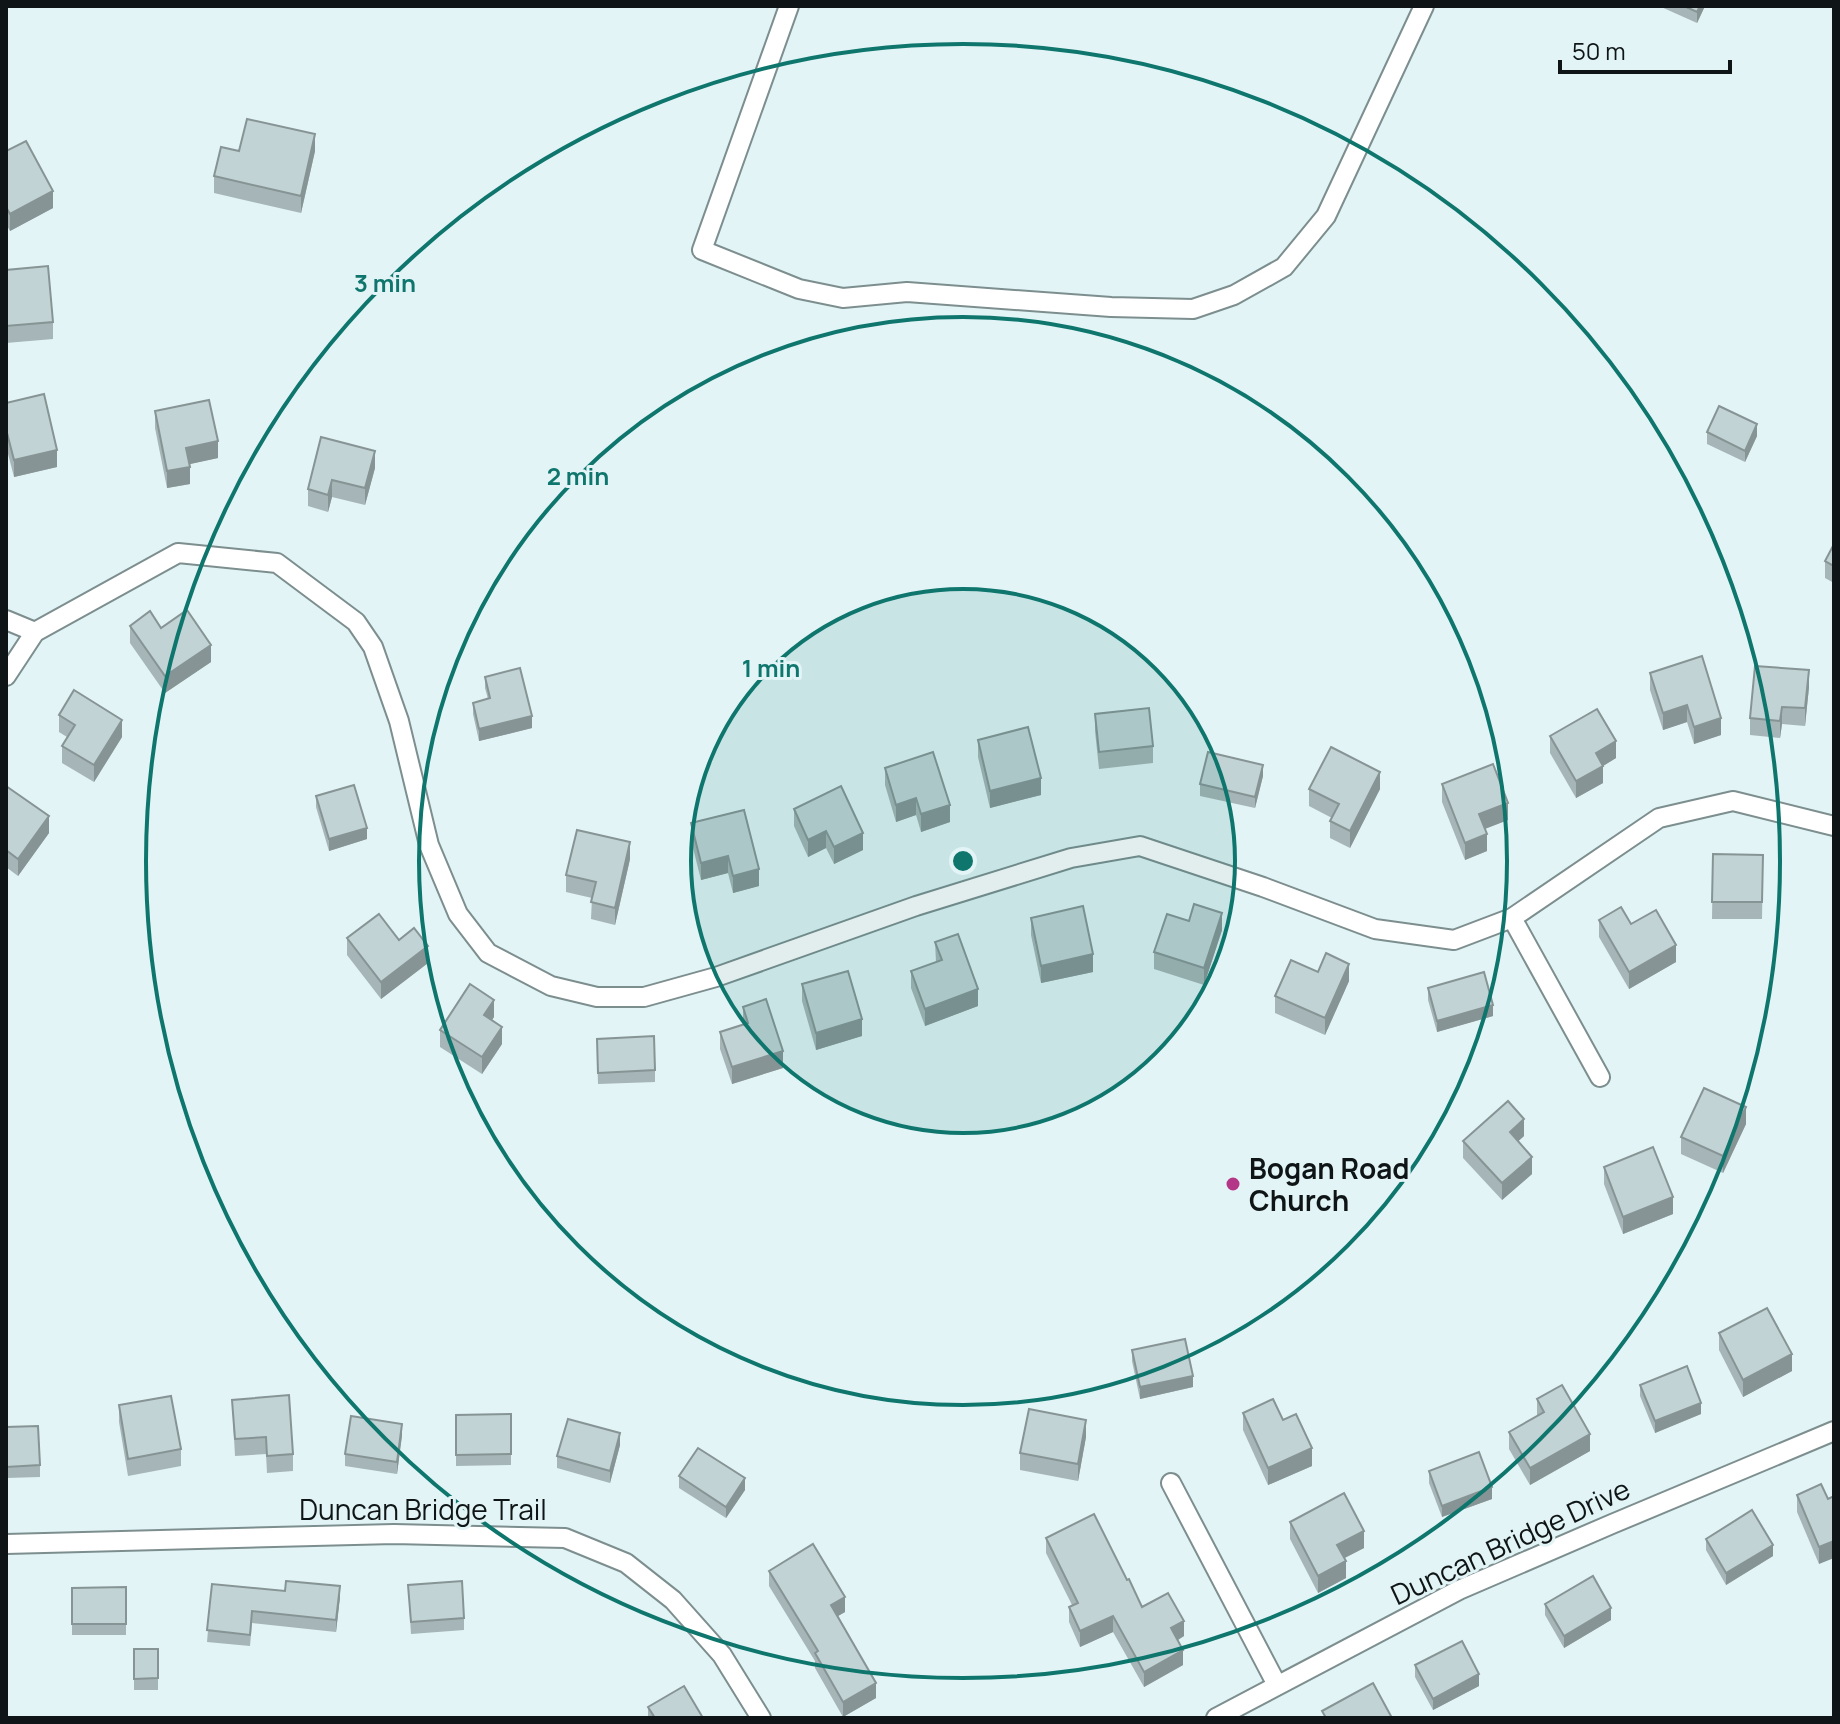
<svg xmlns="http://www.w3.org/2000/svg" width="1840" height="1724" font-family="Manrope,sans-serif">
<rect width="100%" height="100%" fill="#e2f4f6"/>
<g fill="none" stroke-linecap="round" stroke-linejoin="round">
<g stroke="#7d8e8f" stroke-width="22">
<g id="minor">
<polyline points="789,6 702,250 799,289 843,298 907,292 1111,307 1193,309 1234,295 1284,267 1326,216 1424,6"/>
<polyline points="6,620 35,632"/>
<polyline points="6,676 35,632 178,553 277,563 356,622 373,647 399,721 429,845 458,914 488,953 551,986 597,997 644,997 716,977 916,906 1071,858 1140,846 1263,887 1375,929 1454,940 1512,918 1659,818 1733,801 1834,826"/>
<polyline points="1512,918 1600,1077"/>
<polyline points="1171,1483 1277,1685"/>
<polyline points="6,1544 394,1534 565,1538 626,1563 673,1600 722,1655 761,1718"/>
<polyline points="1216,1718 1459,1590 1612,1524 1834,1431"/>
</g>
</g>
<use href="#minor" stroke="#fff" stroke-width="18"/>
</g>
<g fill="#a6b5b7">
<polygon points="1659,6 1705,6 1697,23"/>
<polygon points="6,151 53,208 10,231 6,224"/>
<polygon points="239,151 315,151 301,213 214,193 214,176"/>
<polygon points="6,270 53,322 53,339 6,343"/>
<polygon points="6,403 57,467 14,477 6,446"/>
<polygon points="155,411 218,458 189,464 190,484 167,488 155,428"/>
<polygon points="1707,432 1757,436 1745,462 1707,444"/>
<polygon points="321,437 375,468 365,505 332,497 328,512 308,506 308,489"/>
<polygon points="1834,544 1834,583 1825,578 1825,561"/>
<polygon points="130,626 161,628 211,662 165,693 130,643"/>
<polygon points="1650,673 1721,735 1694,744 1687,722 1663,730 1650,690"/>
<polygon points="485,677 532,728 479,741 473,714 473,703 488,699 485,688"/>
<polygon points="1809,687 1805,726 1782,724 1780,738 1750,735 1750,718"/>
<polygon points="1095,714 1153,746 1153,763 1099,769 1095,731"/>
<polygon points="59,715 122,737 94,782 62,763 62,746 67,737 59,732"/>
<polygon points="1550,736 1616,758 1603,766 1603,783 1576,798 1550,753"/>
<polygon points="978,740 1041,795 990,808 978,757"/>
<polygon points="885,768 950,822 921,832 916,815 896,822 885,785"/>
<polygon points="1263,776 1255,808 1200,796 1200,784"/>
<polygon points="1442,784 1508,820 1485,829 1487,851 1465,860 1442,802"/>
<polygon points="6,786 49,833 18,876 6,867"/>
<polygon points="1309,789 1380,789 1350,848 1330,838 1330,821 1332,818 1309,806"/>
<polygon points="316,796 367,839 329,851 316,807"/>
<polygon points="794,809 863,850 834,864 826,848 808,857 794,826"/>
<polygon points="691,823 759,886 733,893 728,873 701,880 691,840"/>
<polygon points="1713,854 1763,855 1762,919 1712,919"/>
<polygon points="630,859 615,925 591,919 592,898 566,892 566,875"/>
<polygon points="1031,918 1093,972 1041,983 1031,935"/>
<polygon points="1599,920 1631,924 1676,962 1629,989 1599,937"/>
<polygon points="1189,921 1222,930 1204,985 1154,969 1154,952"/>
<polygon points="347,938 399,940 428,963 381,999 347,955"/>
<polygon points="935,942 978,1006 925,1026 911,988 911,971 936,962"/>
<polygon points="1318,972 1349,981 1325,1035 1275,1013 1275,996"/>
<polygon points="802,984 862,1036 816,1050 802,1001"/>
<polygon points="1428,988 1493,1016 1437,1032 1428,1000"/>
<polygon points="743,1007 783,1068 732,1084 720,1049 720,1032 743,1024"/>
<polygon points="494,1017 492,1020 502,1044 482,1074 440,1047 440,1030"/>
<polygon points="597,1050 655,1070 655,1082 598,1084"/>
<polygon points="1746,1124 1723,1173 1681,1154 1681,1137"/>
<polygon points="1524,1136 1518,1141 1532,1174 1502,1200 1463,1158 1463,1141"/>
<polygon points="1604,1167 1673,1214 1623,1234 1604,1184"/>
<polygon points="1719,1333 1792,1371 1743,1397 1719,1350"/>
<polygon points="1132,1350 1193,1387 1140,1399 1132,1361"/>
<polygon points="1640,1385 1701,1414 1655,1433 1640,1396"/>
<polygon points="1537,1399 1590,1451 1530,1485 1509,1449 1509,1432 1537,1416"/>
<polygon points="232,1400 293,1454 293,1471 267,1473 266,1454 235,1456"/>
<polygon points="119,1405 181,1449 181,1466 128,1476 119,1422"/>
<polygon points="1243,1413 1283,1420 1312,1466 1268,1485 1243,1430"/>
<polygon points="511,1414 511,1465 456,1466 456,1415"/>
<polygon points="6,1427 40,1465 40,1477 6,1478"/>
<polygon points="402,1435 397,1474 345,1466 345,1454"/>
<polygon points="1086,1437 1078,1481 1020,1470 1020,1453"/>
<polygon points="620,1445 610,1483 557,1468 557,1456"/>
<polygon points="1429,1471 1492,1499 1442,1517 1429,1483"/>
<polygon points="679,1476 745,1490 726,1518 679,1488"/>
<polygon points="1797,1495 1828,1499 1819,1564 1797,1512"/>
<polygon points="1290,1522 1364,1548 1344,1558 1346,1578 1318,1593 1290,1539"/>
<polygon points="1046,1538 1127,1580 1142,1607 1184,1636 1178,1640 1183,1665 1144,1687 1113,1632 1080,1647 1069,1622 1069,1607 1072,1605 1046,1553"/>
<polygon points="1706,1539 1773,1556 1726,1585 1706,1550"/>
<polygon points="769,1571 845,1612 838,1616 876,1698 843,1717 815,1668 815,1661 769,1586"/>
<polygon points="212,1584 340,1597 336,1632 252,1623 250,1646 207,1642"/>
<polygon points="408,1585 464,1618 464,1630 411,1634"/>
<polygon points="126,1587 126,1635 72,1635 72,1588"/>
<polygon points="1545,1604 1611,1620 1564,1648 1545,1615"/>
<rect x="134" y="1649" width="24" height="41"/>
<polygon points="1415,1665 1479,1686 1433,1710 1415,1677"/>
<polygon points="648,1707 703,1718 648,1718"/>
</g>
<g fill="#879495">
<polygon points="1700,6 1705,6 1697,23 1697,12"/>
<polygon points="315,134 315,151 301,213 301,196"/>
<polygon points="53,191 53,208 10,231 10,214"/>
<polygon points="1757,424 1757,436 1745,462 1745,451"/>
<polygon points="218,441 218,458 186,465 186,448"/>
<polygon points="57,450 57,467 14,477 14,460"/>
<polygon points="375,451 375,468 365,505 365,488"/>
<polygon points="190,467 190,484 167,488 167,471"/>
<polygon points="332,480 332,497 328,512 328,495"/>
<polygon points="211,645 211,662 165,693 165,676"/>
<polygon points="1809,670 1809,687 1805,726 1805,708"/>
<polygon points="1687,705 1687,722 1663,730 1663,713"/>
<polygon points="1782,707 1782,724 1780,738 1780,721"/>
<polygon points="532,716 532,728 479,741 479,729"/>
<polygon points="1721,718 1721,735 1694,744 1694,727"/>
<polygon points="122,720 122,737 94,782 94,765"/>
<polygon points="1616,741 1616,758 1603,766 1603,783 1576,798 1576,781 1596,753"/>
<polygon points="1263,765 1263,776 1255,808 1255,797"/>
<polygon points="1380,772 1380,789 1350,848 1350,831"/>
<polygon points="1041,778 1041,795 990,808 990,791"/>
<polygon points="916,798 916,815 896,822 896,805"/>
<polygon points="1508,803 1508,820 1479,831 1479,814"/>
<polygon points="950,805 950,822 921,832 921,814"/>
<polygon points="49,816 49,833 18,876 18,859"/>
<polygon points="367,828 367,839 329,851 329,839"/>
<polygon points="826,831 826,848 808,857 808,840"/>
<polygon points="863,833 863,850 834,864 834,847"/>
<polygon points="1487,834 1487,851 1465,860 1465,843"/>
<polygon points="630,842 630,859 615,925 615,908"/>
<polygon points="728,856 728,873 701,880 701,863"/>
<polygon points="759,869 759,886 733,893 733,876"/>
<polygon points="1222,913 1222,930 1204,985 1204,968"/>
<polygon points="1676,945 1676,962 1629,989 1629,972"/>
<polygon points="428,946 428,963 381,999 381,982"/>
<polygon points="1093,954 1093,972 1041,983 1041,966"/>
<polygon points="1349,964 1349,981 1325,1035 1325,1018"/>
<polygon points="978,989 978,1006 925,1026 925,1009"/>
<polygon points="494,1000 494,1017 484,1032 484,1015"/>
<polygon points="1493,1005 1493,1016 1437,1032 1437,1021"/>
<polygon points="862,1019 862,1036 816,1050 816,1033"/>
<polygon points="502,1027 502,1044 482,1074 482,1057"/>
<polygon points="783,1051 783,1068 732,1084 732,1067"/>
<polygon points="1746,1107 1746,1124 1723,1173 1723,1156"/>
<polygon points="1524,1119 1524,1136 1510,1149 1510,1132"/>
<polygon points="1532,1157 1532,1174 1502,1200 1502,1183"/>
<polygon points="1673,1197 1673,1214 1623,1234 1623,1217"/>
<polygon points="1792,1354 1792,1371 1743,1397 1743,1380"/>
<polygon points="1193,1376 1193,1387 1140,1399 1140,1387"/>
<polygon points="1701,1403 1701,1414 1655,1433 1655,1421"/>
<polygon points="1086,1420 1086,1437 1078,1481 1078,1464"/>
<polygon points="402,1424 402,1435 397,1474 397,1462"/>
<polygon points="620,1433 620,1445 610,1483 610,1471"/>
<polygon points="1590,1434 1590,1451 1530,1485 1530,1468"/>
<polygon points="1312,1448 1312,1466 1268,1485 1268,1468"/>
<polygon points="745,1478 745,1490 726,1518 726,1507"/>
<polygon points="1492,1487 1492,1499 1442,1517 1442,1506"/>
<polygon points="1364,1531 1364,1548 1337,1562 1337,1545"/>
<polygon points="1834,1541 1834,1558 1819,1564 1819,1547"/>
<polygon points="1773,1545 1773,1556 1726,1585 1726,1573"/>
<polygon points="1346,1561 1346,1578 1318,1593 1318,1576"/>
<polygon points="340,1586 340,1597 336,1632 336,1620"/>
<polygon points="845,1597 845,1612 831,1620 831,1605"/>
<polygon points="1611,1608 1611,1620 1564,1648 1564,1636"/>
<polygon points="1113,1616 1113,1632 1080,1647 1080,1631"/>
<polygon points="1184,1621 1184,1636 1171,1644 1171,1628"/>
<polygon points="1183,1650 1183,1665 1144,1687 1144,1672"/>
<polygon points="1479,1674 1479,1686 1433,1710 1433,1699"/>
<polygon points="876,1683 876,1698 843,1717 843,1702"/>
</g>
<g fill="#c1d3d5" stroke="#879495" stroke-width="2">
<polygon points="1684,6 1700,6 1697,12"/>
<polygon points="247,119 315,134 301,196 214,176 221,147 239,151"/>
<polygon points="26,141 53,191 10,214 6,207 6,151"/>
<polygon points="48,266 53,322 6,326 6,270"/>
<polygon points="44,394 57,450 14,460 6,429 6,403"/>
<polygon points="209,400 218,441 186,448 190,467 167,471 155,411"/>
<polygon points="1719,406 1757,424 1745,451 1707,432"/>
<polygon points="321,437 375,451 365,488 332,480 328,495 308,489"/>
<polygon points="1834,544 1834,566 1825,561"/>
<polygon points="187,610 211,645 165,676 130,626 150,611 161,628"/>
<polygon points="1702,656 1721,718 1694,727 1687,705 1663,713 1650,673"/>
<polygon points="1755,666 1809,670 1805,708 1782,707 1780,721 1750,718"/>
<polygon points="520,668 532,716 479,729 473,703 490,698 485,677"/>
<polygon points="74,690 122,720 94,765 62,746 75,725 59,715"/>
<polygon points="1149,708 1153,746 1099,752 1095,714"/>
<polygon points="1597,709 1616,741 1596,753 1603,766 1576,781 1550,736"/>
<polygon points="1028,727 1041,778 990,791 978,740"/>
<polygon points="1331,747 1380,772 1350,831 1330,821 1339,804 1309,789"/>
<polygon points="933,752 950,805 921,814 916,798 896,805 885,768"/>
<polygon points="1208,752 1263,765 1255,797 1200,784"/>
<polygon points="1493,764 1508,803 1479,814 1487,834 1465,843 1442,784"/>
<polygon points="354,785 367,828 329,839 316,796"/>
<polygon points="6,786 49,816 18,859 6,850"/>
<polygon points="841,786 863,833 834,847 826,831 808,840 794,809"/>
<polygon points="744,810 759,869 733,876 728,856 701,863 691,823"/>
<polygon points="577,830 630,842 615,908 591,902 596,882 566,875"/>
<polygon points="1713,854 1763,855 1762,902 1712,902"/>
<polygon points="1194,904 1222,913 1204,968 1154,952 1167,914 1189,921"/>
<polygon points="1083,906 1093,954 1041,966 1031,918"/>
<polygon points="1621,907 1631,924 1656,910 1676,945 1629,972 1599,920"/>
<polygon points="379,914 399,940 414,928 428,946 381,982 347,938"/>
<polygon points="958,934 978,989 925,1009 911,971 942,960 935,942"/>
<polygon points="1326,953 1349,964 1325,1018 1275,996 1291,960 1318,972"/>
<polygon points="848,971 862,1019 816,1033 802,984"/>
<polygon points="1484,972 1493,1005 1437,1021 1428,988"/>
<polygon points="470,984 494,1000 484,1015 502,1027 482,1057 440,1030"/>
<polygon points="766,999 783,1051 732,1067 720,1032 748,1023 743,1007"/>
<polygon points="654,1036 655,1070 598,1073 597,1039"/>
<polygon points="1704,1088 1746,1107 1723,1156 1681,1137"/>
<polygon points="1508,1101 1524,1119 1510,1132 1532,1157 1502,1183 1463,1141"/>
<polygon points="1653,1147 1673,1197 1623,1217 1604,1167"/>
<polygon points="1767,1308 1792,1354 1743,1380 1719,1333"/>
<polygon points="1185,1339 1193,1376 1140,1387 1132,1350"/>
<polygon points="1687,1366 1701,1403 1655,1421 1640,1385"/>
<polygon points="1562,1385 1590,1434 1530,1468 1509,1432 1544,1412 1537,1399"/>
<polygon points="289,1395 293,1454 267,1456 266,1437 235,1439 232,1400"/>
<polygon points="171,1396 181,1449 128,1459 119,1405"/>
<polygon points="1273,1399 1283,1420 1296,1414 1312,1448 1268,1468 1243,1413"/>
<polygon points="1029,1409 1086,1420 1078,1464 1020,1453"/>
<polygon points="511,1414 511,1454 456,1455 456,1415"/>
<polygon points="351,1416 402,1424 397,1462 345,1454"/>
<polygon points="568,1419 620,1433 610,1471 557,1456"/>
<polygon points="38,1426 40,1465 6,1467 6,1427"/>
<polygon points="698,1448 745,1478 726,1507 679,1476"/>
<polygon points="1479,1452 1492,1487 1442,1506 1429,1471"/>
<polygon points="1821,1484 1828,1499 1834,1496 1834,1541 1819,1547 1797,1495"/>
<polygon points="1344,1493 1364,1531 1337,1545 1346,1561 1318,1576 1290,1522"/>
<polygon points="1752,1510 1773,1545 1726,1573 1706,1539"/>
<polygon points="1094,1514 1127,1580 1129,1579 1142,1607 1168,1593 1184,1621 1171,1628 1183,1650 1144,1672 1113,1616 1080,1631 1069,1607 1078,1603 1046,1538"/>
<polygon points="813,1544 845,1597 831,1605 876,1683 843,1702 815,1653 818,1651 769,1571"/>
<polygon points="1593,1576 1611,1608 1564,1636 1545,1604"/>
<polygon points="286,1581 340,1586 336,1620 252,1611 250,1635 207,1630 212,1584 285,1591"/>
<polygon points="462,1581 464,1618 411,1622 408,1585"/>
<polygon points="126,1587 126,1624 72,1624 72,1588"/>
<polygon points="1462,1641 1479,1674 1433,1699 1415,1665"/>
<polygon points="134,1649 158,1649 158,1678 134,1679"/>
<polygon points="1373,1683 1392,1718 1326,1718 1322,1711"/>
<polygon points="684,1686 703,1718 655,1718 648,1707"/>
</g>
<circle cx="963" cy="861" r="272" fill="#0f766e" fill-opacity=".12"/>
<g fill="none" stroke="#0f766e" stroke-width="4">
<circle cx="963" cy="861" r="272"/>
<circle cx="963" cy="861" r="544"/>
<circle cx="963" cy="861" r="817"/>
</g>
<circle fill="#b43787" stroke="#e2f4f6" stroke-width="3" cx="1233" cy="1184" r="8"/>
<g text-anchor="middle" dominant-baseline="central" stroke-width="6" stroke-linejoin="round" paint-order="stroke">
<g font-size="28" font-weight="bold" fill="#0f1516" stroke="#e2f4f6" text-anchor="start">
<text x="1249" y="1168">Bogan Road<tspan x="1249" dy="32">Church</tspan></text>
</g>
<g font-size="28" fill="#0f1516" stroke="#e2f4f6">
<text x="423" y="1509">Duncan Bridge Trail</text>
<text transform="translate(1510 1541) rotate(-25)">Duncan Bridge Drive</text>
</g>
</g>
<circle cx="963" cy="861" r="12" fill="#0f766e" stroke="#e2f4f6" stroke-width="4"/>
<g font-size="24" text-anchor="middle" font-weight="bold" fill="#0f766e" stroke="#e2f4f6" stroke-width="6" stroke-linejoin="round" paint-order="stroke">
<text x="385" y="292">3 min</text>
<text x="578" y="485">2 min</text>
<text x="771" y="677">1 min</text>
</g>
<rect width="1840" height="1724" fill="none" stroke="#0f1516" stroke-width="16"/>
<path d="M1560 60v12h170v-12" fill="none" stroke="#0f1516" stroke-width="4"/>
<text x="1572" y="60" font-size="24" fill="#0f1516" stroke="#e2f4f6" stroke-width="6" paint-order="stroke">50 m</text>
</svg>
